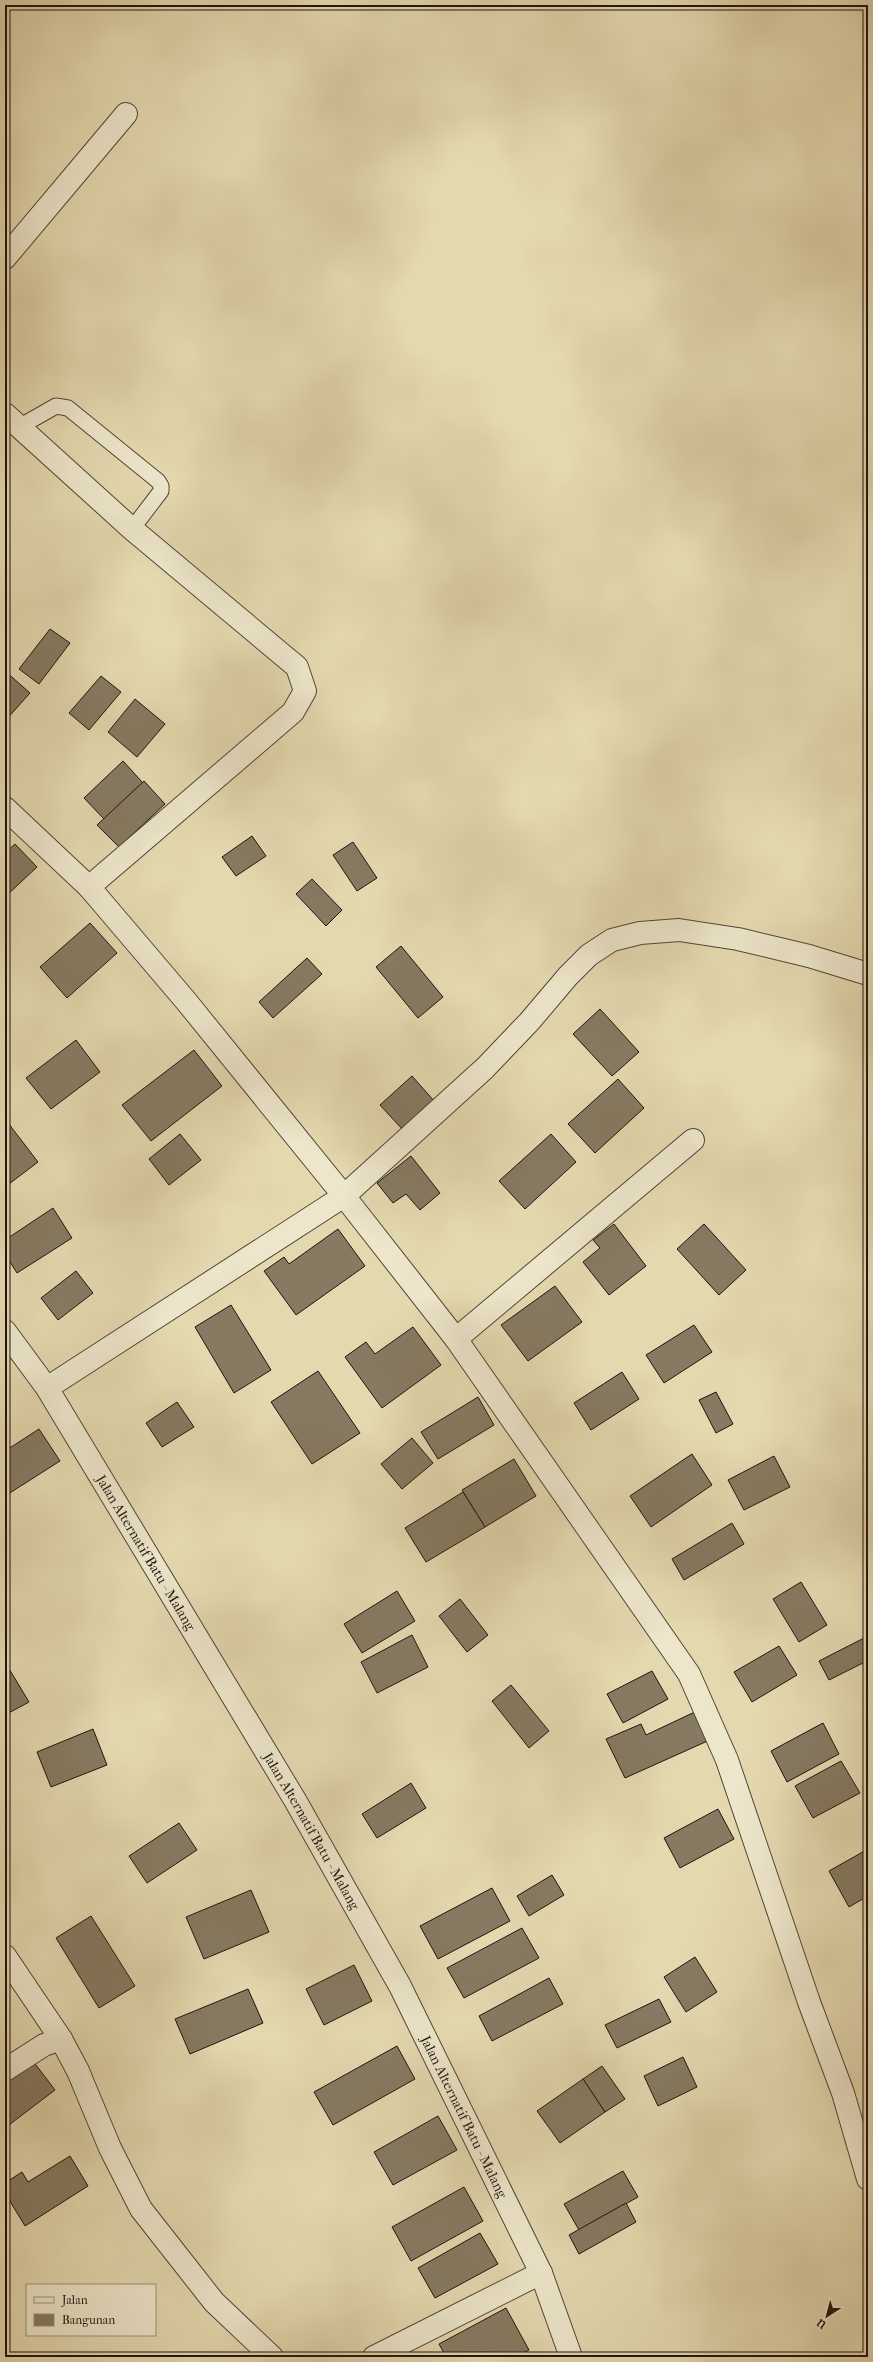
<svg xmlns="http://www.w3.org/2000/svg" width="873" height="2362" font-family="'IM FELL French Canon',serif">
<rect width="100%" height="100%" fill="#e4d8af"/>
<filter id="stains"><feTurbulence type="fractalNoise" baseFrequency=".005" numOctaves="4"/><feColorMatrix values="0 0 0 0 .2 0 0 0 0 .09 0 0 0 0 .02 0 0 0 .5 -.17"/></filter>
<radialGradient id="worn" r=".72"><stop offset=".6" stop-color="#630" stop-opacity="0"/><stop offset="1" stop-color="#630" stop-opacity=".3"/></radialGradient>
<g fill="#867a62" stroke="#20140e">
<polygon points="50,629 70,643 39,684 19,669"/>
<polygon points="5,671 30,693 5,721"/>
<polygon points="101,676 121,692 89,730 69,713"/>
<polygon points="135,699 165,724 137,757 108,732"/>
<polygon points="123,761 143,783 104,819 84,798"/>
<polygon points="144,781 165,804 119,847 97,825"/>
<polygon points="252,836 266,856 236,876 222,857"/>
<polygon points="353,842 377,878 357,891 333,855"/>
<polygon points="15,844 37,867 5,897 5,853"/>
<polygon points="312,879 342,910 326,926 296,894"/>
<polygon points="90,923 117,953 67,998 40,967"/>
<polygon points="401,946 443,997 418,1018 376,967"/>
<polygon points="307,958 322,974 273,1018 259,1002"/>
<polygon points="600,1009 639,1052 612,1076 573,1034"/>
<polygon points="76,1040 100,1072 51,1109 26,1078"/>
<polygon points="194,1050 222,1086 151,1141 122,1105"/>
<polygon points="412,1076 435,1102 403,1130 380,1105"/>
<polygon points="618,1079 644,1108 595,1153 568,1124"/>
<polygon points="5,1119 38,1162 5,1187"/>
<polygon points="180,1134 201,1160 169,1185 149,1159"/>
<polygon points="551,1134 576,1162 525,1209 499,1181"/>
<polygon points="411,1156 440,1193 420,1210 406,1194 393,1203 377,1183"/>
<polygon points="53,1208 72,1238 17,1273 5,1254 5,1240"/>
<polygon points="614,1224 646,1266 609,1295 583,1262 600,1248 593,1240"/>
<polygon points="704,1224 746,1270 719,1295 677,1249"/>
<polygon points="338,1229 365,1266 296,1315 264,1271 284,1257 289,1264"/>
<polygon points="76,1271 93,1293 58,1320 41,1298"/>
<polygon points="555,1286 582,1322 528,1361 501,1325"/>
<polygon points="231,1305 271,1370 234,1393 195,1327"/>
<polygon points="694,1325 712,1352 664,1383 646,1355"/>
<polygon points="413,1327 441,1365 382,1408 345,1357 366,1342 375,1354"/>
<polygon points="318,1371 360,1433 312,1464 271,1402"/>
<polygon points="622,1372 639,1399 591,1430 574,1403"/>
<polygon points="716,1392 733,1424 716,1433 699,1400"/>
<polygon points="478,1397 494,1425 438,1459 421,1432"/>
<polygon points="177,1402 194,1427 162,1447 146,1423"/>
<polygon points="39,1429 60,1461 5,1496 5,1451"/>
<polygon points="412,1438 433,1463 402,1489 381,1464"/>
<polygon points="692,1454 712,1485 651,1527 630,1496"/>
<polygon points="774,1456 790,1487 744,1510 728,1480"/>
<polygon points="514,1459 536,1496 485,1527 462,1490"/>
<polygon points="463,1492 485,1527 426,1562 405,1528"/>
<polygon points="732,1523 744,1544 684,1580 672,1559"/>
<polygon points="801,1582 827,1625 799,1642 773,1599"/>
<polygon points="397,1591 415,1621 362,1653 344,1624"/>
<polygon points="460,1599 488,1635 467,1652 439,1616"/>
<polygon points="412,1635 428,1667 377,1693 361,1662"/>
<polygon points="868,1636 868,1672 863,1663 829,1680 819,1661"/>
<polygon points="779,1646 797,1675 752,1702 734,1672"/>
<polygon points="5,1662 29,1702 5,1715"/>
<polygon points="652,1671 668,1699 623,1723 607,1694"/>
<polygon points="511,1685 549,1731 529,1748 492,1701"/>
<polygon points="699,1710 712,1739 625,1778 606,1739 641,1724 646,1735"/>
<polygon points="823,1723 839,1754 787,1782 771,1751"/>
<polygon points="93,1729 107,1765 51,1787 37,1752"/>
<polygon points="841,1761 860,1793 813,1818 795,1786"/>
<polygon points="411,1783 426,1808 377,1838 362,1814"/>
<polygon points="718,1809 734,1839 680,1868 664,1838"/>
<polygon points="179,1823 197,1850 147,1883 129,1856"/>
<polygon points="868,1849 868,1896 849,1907 829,1871"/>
<polygon points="552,1875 564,1895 529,1916 517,1896"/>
<polygon points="492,1888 510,1921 438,1959 420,1926"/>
<polygon points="251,1890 269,1932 204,1959 186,1917"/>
<polygon points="91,1916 135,1986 99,2008 56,1938"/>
<polygon points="522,1928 539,1958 464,1998 447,1968"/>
<polygon points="695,1957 717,1992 686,2012 664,1977"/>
<polygon points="354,1965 372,2001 324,2025 306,1989"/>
<polygon points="549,1978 563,2004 492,2041 479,2016"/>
<polygon points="248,1989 263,2023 190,2054 175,2019"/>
<polygon points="659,1999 671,2022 617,2048 605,2025"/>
<polygon points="397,2046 415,2079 333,2125 314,2092"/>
<polygon points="683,2057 697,2087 658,2106 644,2076"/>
<polygon points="33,2061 55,2090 5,2128 5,2084"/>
<polygon points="602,2066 625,2099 605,2112 583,2079"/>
<polygon points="583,2079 605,2112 560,2143 537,2111"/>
<polygon points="438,2116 457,2150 393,2185 374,2152"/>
<polygon points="70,2156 88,2186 25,2226 5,2193 5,2183 22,2172 28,2182"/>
<polygon points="623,2171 638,2197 579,2230 564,2204"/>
<polygon points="464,2187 483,2221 411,2261 392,2227"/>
<polygon points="626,2203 636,2222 579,2254 569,2235"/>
<polygon points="480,2233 498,2264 435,2298 418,2268"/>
<polygon points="506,2308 529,2350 515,2357 446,2357 439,2344"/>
</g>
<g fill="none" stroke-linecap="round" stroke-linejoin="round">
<g stroke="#514536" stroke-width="17">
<polyline id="service" points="19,427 56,406 68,408 158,481 161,486 161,491 132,529"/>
</g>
<g stroke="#514536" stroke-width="24">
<g id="minor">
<polyline points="5,258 126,114"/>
<polyline points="5,414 132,529 297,667 305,691 293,712 89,887"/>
<polyline points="5,808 89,887 186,1001 344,1196 456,1339 689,1674 727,1760 809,2002 843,2093 868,2179"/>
<polyline points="456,1339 693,1140"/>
<polyline points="47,1388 344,1196 485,1068 529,1022 568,976 589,955 612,940 640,933 679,930 738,939 809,956 868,974"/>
<polyline points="5,1956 61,2039 78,2071 110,2148 141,2209 214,2302 272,2357"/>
<polyline points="5,2070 44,2045 61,2039"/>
<polyline points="374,2357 541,2273"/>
</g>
</g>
<g stroke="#514536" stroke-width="24">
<g id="tertiary">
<path id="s1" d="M5 1331 47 1388 295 1800 400 1986 541 2273 571 2357"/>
</g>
</g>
<use href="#service" stroke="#ede6cb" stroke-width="15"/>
<use href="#minor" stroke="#ede6cb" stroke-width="22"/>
<use href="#tertiary" stroke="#ede6cb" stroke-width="22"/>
</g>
<g text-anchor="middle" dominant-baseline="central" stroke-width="4" stroke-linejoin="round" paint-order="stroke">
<g font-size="14" fill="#20140e" stroke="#ede6cb">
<text stroke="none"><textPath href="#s1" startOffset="263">Jalan Alternatif Batu - Malang</textPath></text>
<text stroke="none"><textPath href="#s1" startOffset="587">Jalan Alternatif Batu - Malang</textPath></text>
<text stroke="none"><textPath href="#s1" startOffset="911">Jalan Alternatif Batu - Malang</textPath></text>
</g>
</g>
<rect width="873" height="2362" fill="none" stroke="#e4d8af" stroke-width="20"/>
<rect x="6" y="6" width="861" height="2350" fill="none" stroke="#20140e" stroke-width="2"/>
<rect x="10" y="10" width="853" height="2342" fill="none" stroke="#20140e"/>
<rect x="26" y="2284" width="130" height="52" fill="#ede6cb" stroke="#9b927f"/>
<rect x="34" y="2297" width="20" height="6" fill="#ede6cb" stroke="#9b927f"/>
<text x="62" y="2304" font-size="12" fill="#20140e">Jalan</text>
<rect x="34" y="2314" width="20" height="12" fill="#867a62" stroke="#9b927f"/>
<text x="62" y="2324" font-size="12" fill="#20140e">Bangunan</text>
<g transform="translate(827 2316) rotate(216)" stroke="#ede6cb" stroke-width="3" paint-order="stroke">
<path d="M0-3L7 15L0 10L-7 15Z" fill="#20140e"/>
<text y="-6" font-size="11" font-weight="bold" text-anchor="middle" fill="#20140e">U</text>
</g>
<rect width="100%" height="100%" filter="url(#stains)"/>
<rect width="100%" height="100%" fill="url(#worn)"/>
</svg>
